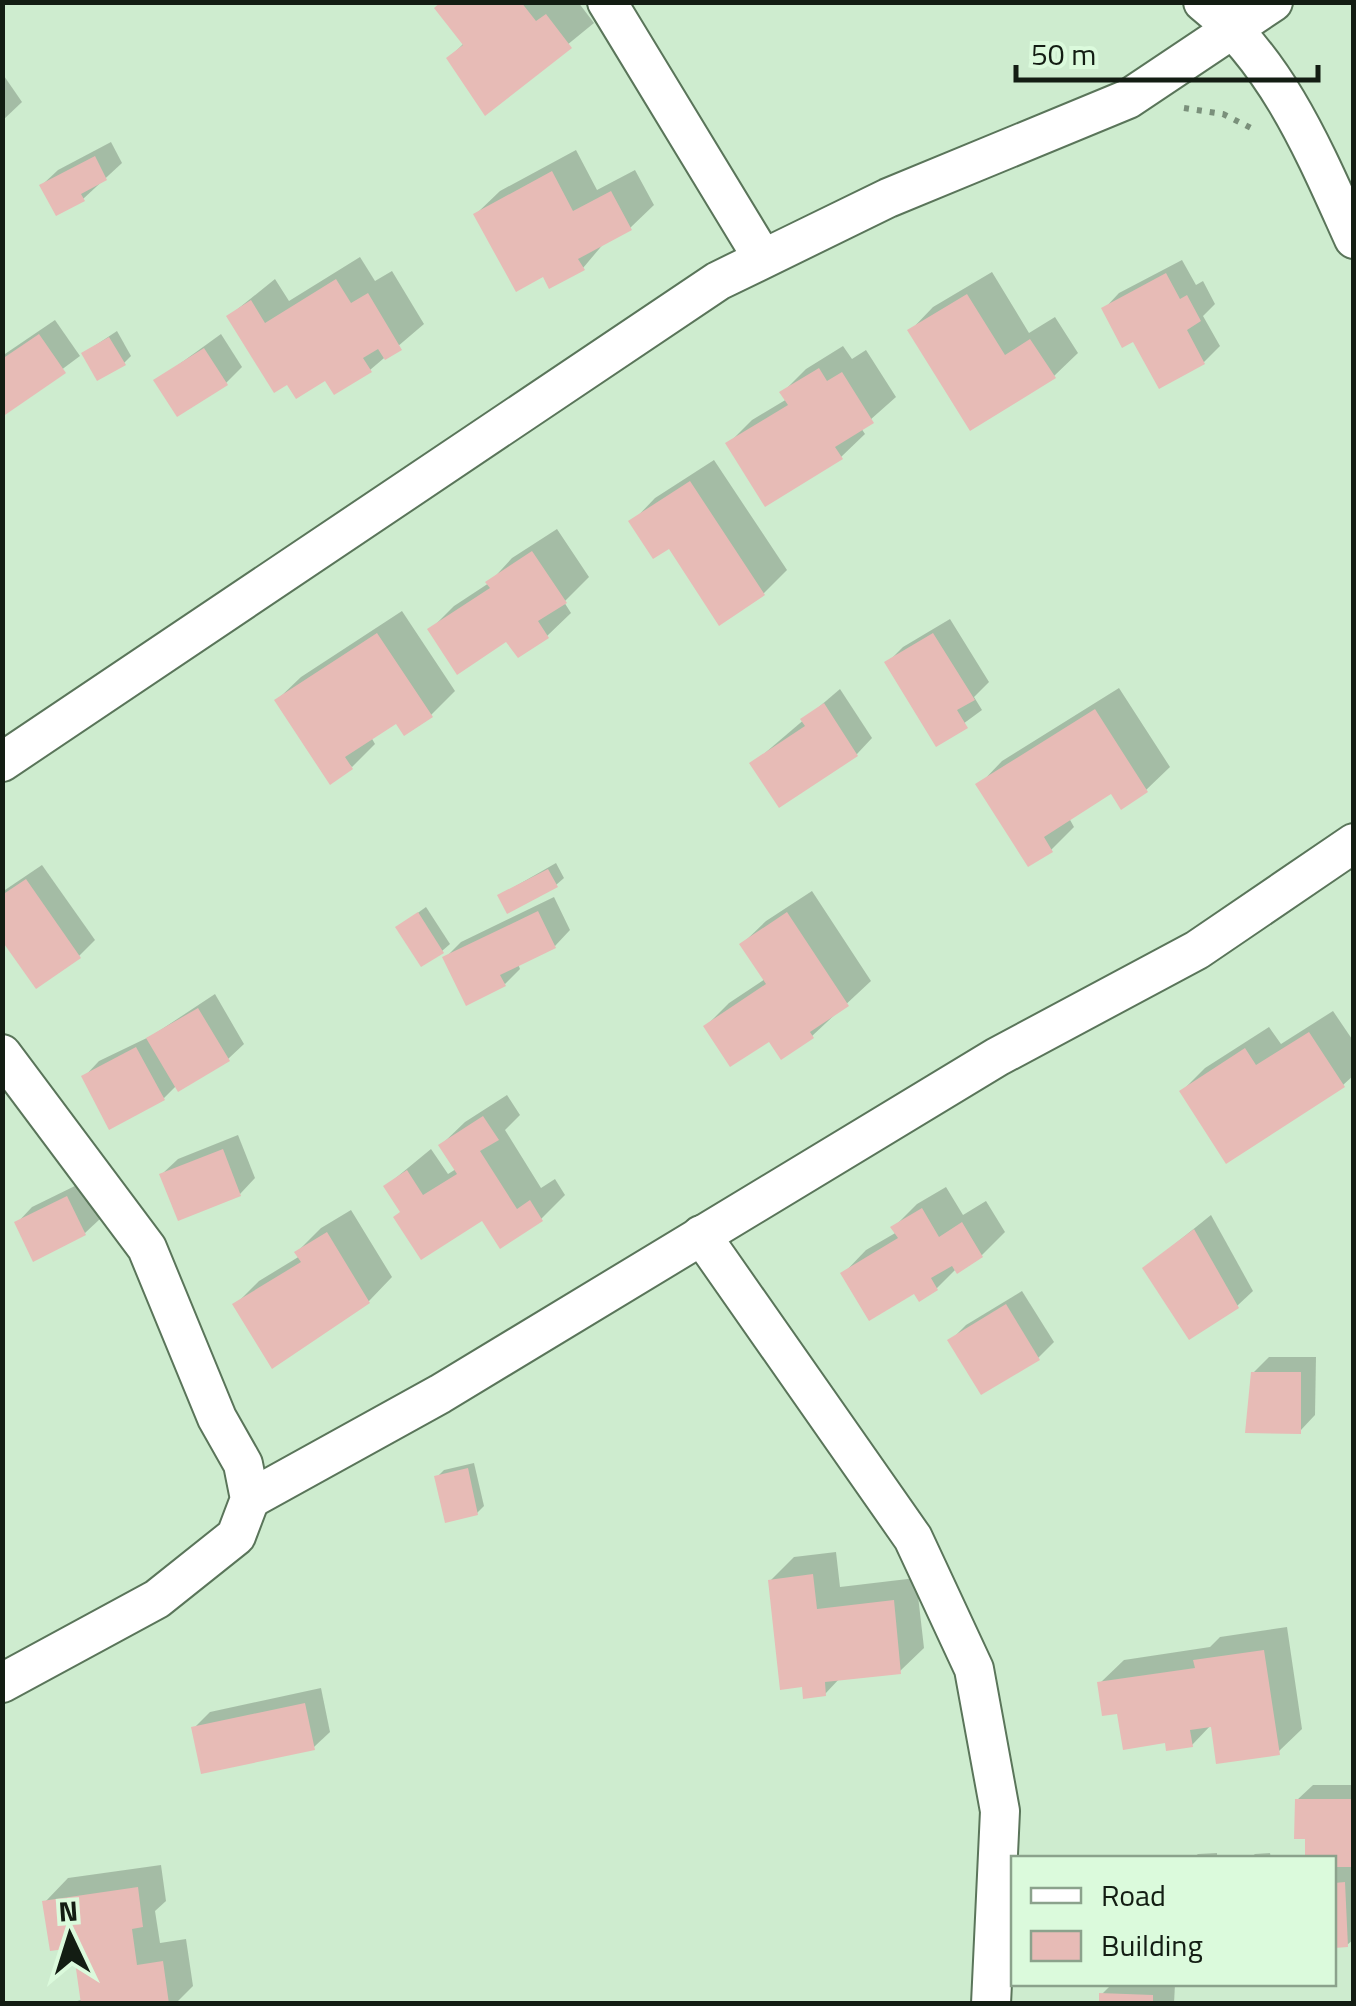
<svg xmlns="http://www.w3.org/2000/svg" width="1356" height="2006" font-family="'Titillium Web',sans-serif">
<rect width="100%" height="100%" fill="#ceeccf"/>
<g fill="#0003">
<polygon points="443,2 578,2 594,23 485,112 449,58 464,43"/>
<polygon points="2,73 22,102 2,121"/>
<polygon points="111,142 122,163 83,199 42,185 58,170"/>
<polygon points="576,150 597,190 635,170 654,205 630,228 605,242 583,268 544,274 476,214 500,191"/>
<polygon points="360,257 375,281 392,271 424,324 370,370 326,378 229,316 275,279 289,301"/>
<polygon points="1182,260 1196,285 1203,281 1215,304 1203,316 1220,346 1204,362 1160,385 1134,339 1104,309 1119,293"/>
<polygon points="992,272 1029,333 1055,317 1078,353 1054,376 910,331 933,307"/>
<polygon points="55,320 80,356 2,414 2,356"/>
<polygon points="117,331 131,356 124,363 84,353"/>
<polygon points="221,334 242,367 226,383 156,381"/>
<polygon points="843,346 852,359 866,350 896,397 861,428 865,434 841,457 728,444 752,420 787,399 783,392 806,369"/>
<polygon points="714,460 787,570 764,593 719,622 669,545 632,522 655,498"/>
<polygon points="557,529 589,577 564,602 571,613 547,636 507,638 430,630 454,606 489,583 512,558"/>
<polygon points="402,611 455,691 431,715 396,721 371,737 375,744 352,767 277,700 301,677"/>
<polygon points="950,619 989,682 974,697 982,710 937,743 887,663 903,647"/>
<polygon points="1119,688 1170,767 1146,790 1112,791 1069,818 1074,827 1051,850 979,785 1002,761"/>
<polygon points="840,689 872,738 857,754 780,805 752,764"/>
<polygon points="556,863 564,878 556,885 500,895"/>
<polygon points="42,865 95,940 79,956 2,936 2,892"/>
<polygon points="812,891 871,981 812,1036 770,1039 706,1026 729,1003 765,979 742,944 766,921"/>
<polygon points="554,897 570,930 555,946 518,964 520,969 505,984 445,958 461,942"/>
<polygon points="426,907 450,944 442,951 398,927"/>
<polygon points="215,994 244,1044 228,1059 177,1085 164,1098 84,1077 99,1061 153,1035"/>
<polygon points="1333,1011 1354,1042 1354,1075 1343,1085 1182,1091 1205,1068 1269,1027 1281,1044"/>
<polygon points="507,1095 520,1115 505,1130 541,1188 555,1179 565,1195 541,1219 402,1211 386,1186 431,1149 448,1174 456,1169 441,1145 465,1122"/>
<polygon points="238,1135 255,1178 240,1194 162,1174 178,1159"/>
<polygon points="83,1182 101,1218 85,1233 17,1223 32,1207"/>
<polygon points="946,1187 963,1215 986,1201 1005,1232 982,1255 957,1268 937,1288 915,1291 843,1274 866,1250 897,1232 894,1227 917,1204"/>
<polygon points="351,1210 392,1277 369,1301 273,1366 235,1305 259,1281 300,1256 297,1252 321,1228"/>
<polygon points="1211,1215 1253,1291 1237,1306 1145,1268"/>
<polygon points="1022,1291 1054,1342 1038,1358 950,1341 966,1325"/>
<polygon points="1269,1357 1316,1357 1315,1415 1300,1431 1253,1373"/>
<polygon points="474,1463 484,1506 477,1513 437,1477 444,1470"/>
<polygon points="836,1552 840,1587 916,1578 924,1648 900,1671 841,1677 825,1694 770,1581 794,1557"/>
<polygon points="1287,1627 1302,1729 1278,1752 1213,1723 1192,1745 1167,1740 1120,1711 1100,1683 1124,1660 1210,1647 1220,1637"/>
<polygon points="321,1688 330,1732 314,1747 194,1728 210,1712"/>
<polygon points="1313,1785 1354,1785 1354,1939 1347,1945 1334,1946 1334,1858 1308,1858 1308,1836 1297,1800"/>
<polygon points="1217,1853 1217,1858 1193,1858 1198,1854"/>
<polygon points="1270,1853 1271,1858 1250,1858 1255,1854"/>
<polygon points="161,1865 166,1901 155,1911 160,1943 186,1939 193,1986 175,2004 69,2004 83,1999 75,1945 45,1902 68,1878"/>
<polygon points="1112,1984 1175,1984 1174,2004 1102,2004 1102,1994"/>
</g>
<g fill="#e7bbb6">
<polygon points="441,2 521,2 536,21 546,14 572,48 485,116 446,58 463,45 434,8"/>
<polygon points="95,156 107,180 81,194 85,201 56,216 39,185"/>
<polygon points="552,171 573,211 611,191 632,230 578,259 585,270 549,289 543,277 516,292 473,214"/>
<polygon points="1166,273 1180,299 1187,295 1201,321 1187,330 1205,364 1159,389 1133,342 1122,348 1101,308"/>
<polygon points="336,279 351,303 368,293 402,350 385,360 378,349 363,358 372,372 334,395 325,381 296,399 287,385 274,393 226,316 251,300 265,323"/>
<polygon points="967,294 1005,355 1030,339 1056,378 970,431 907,330"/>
<polygon points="39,334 66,373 2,417 2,359"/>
<polygon points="109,337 126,365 97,381 81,353"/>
<polygon points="204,348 228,385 177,417 153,380"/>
<polygon points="819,368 827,381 842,372 874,423 835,447 843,459 765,507 725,443 788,405 779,392"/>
<polygon points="690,481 765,595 719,626 669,549 653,559 628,521"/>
<polygon points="532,551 567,603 538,621 549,638 518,658 506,642 457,675 427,629 490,588 485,582"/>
<polygon points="377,633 433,717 404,736 396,724 345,757 353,769 330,785 274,700"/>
<polygon points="933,633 975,700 957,710 968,728 936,747 884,662"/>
<polygon points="824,703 858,756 779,808 749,763 805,726 800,719"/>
<polygon points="1095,709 1148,792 1121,810 1111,794 1044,837 1053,852 1028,867 975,784"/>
<polygon points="548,869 558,887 507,914 497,895"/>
<polygon points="26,879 81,958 36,989 2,941 2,895"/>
<polygon points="538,911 556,948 500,975 506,986 466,1006 442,957"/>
<polygon points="418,912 444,953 421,967 395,927"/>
<polygon points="787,912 849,1006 810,1032 814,1038 781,1060 769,1042 730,1067 703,1026 766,984 739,944"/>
<polygon points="198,1008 230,1061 178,1092 146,1038"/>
<polygon points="1309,1032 1345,1087 1226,1164 1179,1091 1245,1048 1256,1065"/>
<polygon points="136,1047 165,1100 109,1130 81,1076"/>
<polygon points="483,1116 499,1140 480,1151 517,1209 530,1200 543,1221 500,1249 482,1221 421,1260 393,1217 400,1212 383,1186 407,1170 423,1195 457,1174 438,1145"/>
<polygon points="223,1149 241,1196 178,1221 159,1174"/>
<polygon points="67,1196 86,1235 33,1262 14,1222"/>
<polygon points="922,1208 939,1237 962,1222 983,1257 957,1274 952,1266 931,1278 938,1290 919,1302 914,1294 869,1321 840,1273 898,1238 890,1227"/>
<polygon points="1194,1229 1239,1308 1189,1340 1142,1268"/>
<polygon points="327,1232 370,1303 272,1369 232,1304 301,1262 294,1252"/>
<polygon points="1006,1304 1040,1360 981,1395 947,1340"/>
<polygon points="1251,1372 1301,1372 1301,1434 1245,1433"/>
<polygon points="468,1468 478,1515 445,1523 434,1476"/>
<polygon points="813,1574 817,1609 894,1600 901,1674 825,1682 826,1696 803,1699 802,1687 780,1690 768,1580"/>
<polygon points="1264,1650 1280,1755 1216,1764 1211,1727 1190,1730 1193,1747 1166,1751 1165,1743 1123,1750 1117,1714 1102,1716 1097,1682 1195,1668 1193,1660"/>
<polygon points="305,1703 315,1750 201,1774 191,1727"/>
<polygon points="1295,1799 1354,1799 1354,1867 1334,1867 1334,1858 1305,1858 1305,1839 1294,1839"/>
<polygon points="1345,1882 1348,1947 1334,1948 1334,1883"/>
<polygon points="138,1887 143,1927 132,1929 137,1965 163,1961 169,2004 81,2004 73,1948 50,1951 42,1901"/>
<polygon points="1099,1993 1153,1995 1153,2004 1099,2004"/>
</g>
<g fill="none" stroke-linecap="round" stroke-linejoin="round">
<g stroke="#5a755a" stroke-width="42">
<g id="street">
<polyline points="607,2 762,257"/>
<path d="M1203 2C1278 62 1315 153 1354 239"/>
<polyline points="2,762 718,281 888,198 1128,99 1273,2"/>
<polyline points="2,1054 147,1248 217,1418 243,1464 250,1499 236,1536 157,1599 2,1683"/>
<polyline points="701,1235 913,1538 974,1669 1000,1811 991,2004"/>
<polyline points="250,1499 440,1394 997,1057 1197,950 1354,843"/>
</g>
</g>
<polyline stroke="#7a907b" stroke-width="6" stroke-dasharray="5 8" stroke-linecap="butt" points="1184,108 1223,114 1257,131"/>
<use href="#street" stroke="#fff" stroke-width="38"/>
</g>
<rect width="1356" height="2006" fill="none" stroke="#131d13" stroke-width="10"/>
<rect x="1011" y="1856" width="325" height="130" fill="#dbfadc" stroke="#8ba28c" stroke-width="2.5"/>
<rect x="1031" y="1888" width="50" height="15" fill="#ffffff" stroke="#8ba28c" stroke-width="2.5"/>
<text x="1101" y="1906" font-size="30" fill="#131d13">Road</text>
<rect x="1031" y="1931" width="50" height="30" fill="#e7bbb6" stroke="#8ba28c" stroke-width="2.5"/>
<text x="1101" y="1956" font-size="30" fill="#131d13">Building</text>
<g transform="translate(70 1936) rotate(356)" stroke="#dbfadc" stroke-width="8" paint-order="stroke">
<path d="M0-8L18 38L0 25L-18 38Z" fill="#131d13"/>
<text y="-15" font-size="28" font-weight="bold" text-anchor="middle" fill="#131d13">N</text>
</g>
<path d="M1016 65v15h302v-15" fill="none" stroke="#131d13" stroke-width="5"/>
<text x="1031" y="65" font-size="30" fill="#131d13" stroke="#dbfadc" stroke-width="8" paint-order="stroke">50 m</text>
</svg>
